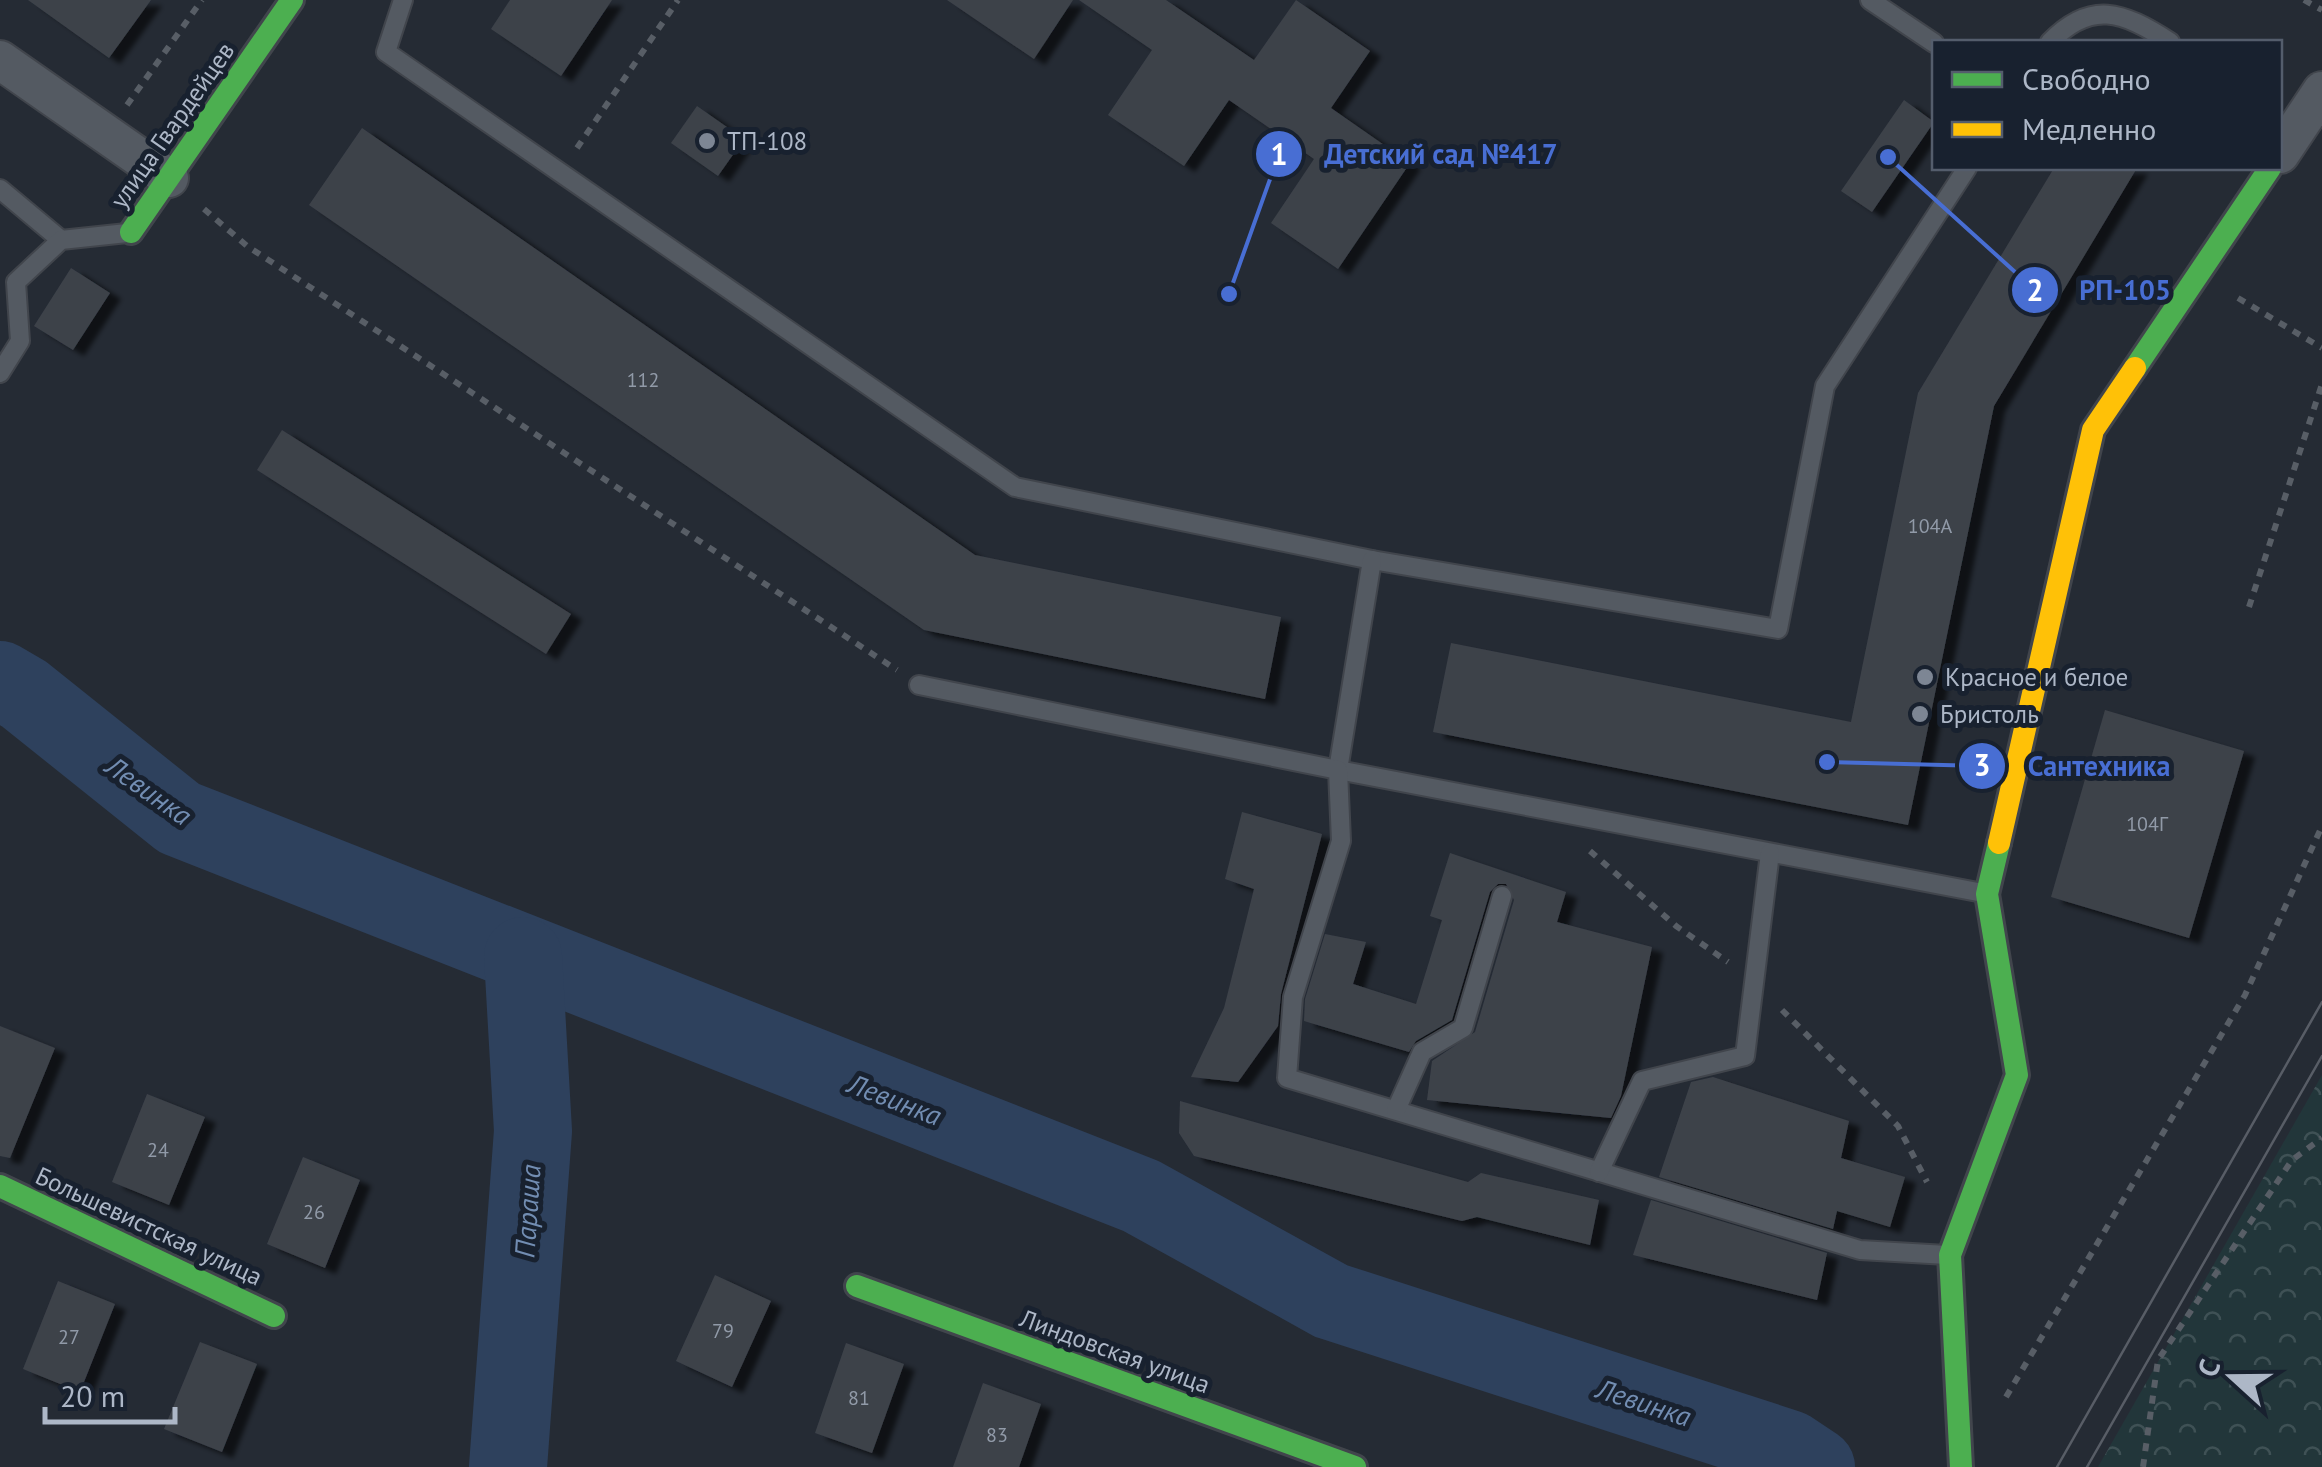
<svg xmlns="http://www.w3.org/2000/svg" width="2322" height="1467" font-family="'PT Sans',sans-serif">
<defs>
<pattern id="forest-crowns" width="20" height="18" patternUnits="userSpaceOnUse" patternTransform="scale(2.5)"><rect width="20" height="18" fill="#22363a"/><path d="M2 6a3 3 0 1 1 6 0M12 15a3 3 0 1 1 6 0" fill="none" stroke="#3f5155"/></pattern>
<filter id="shadow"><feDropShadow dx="11" dy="6" stdDeviation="2.5" flood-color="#0009"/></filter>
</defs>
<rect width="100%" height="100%" fill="#252b34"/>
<polygon fill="url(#forest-crowns)" points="2322,1075 2322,1467 2098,1467"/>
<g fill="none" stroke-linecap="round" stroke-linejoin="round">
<g stroke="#2e415d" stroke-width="78">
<polyline points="0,680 24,694 179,818 1141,1196 1331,1301 1789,1449 1816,1467"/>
<polyline points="508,1467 533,1131 523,956"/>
</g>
</g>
<g fill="#3d424a" filter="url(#shadow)">
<polygon points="28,0 151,0 109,58"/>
<polygon points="510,0 612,0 561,76 491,29"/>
<polygon points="947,0 1073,0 1034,59"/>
<polygon points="1079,0 1166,0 1254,60 1296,0 1370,51 1331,108 1410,163 1338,269 1271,223 1314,159 1229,100 1184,166 1108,115 1152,50"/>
<polygon points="1904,100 1934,122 1872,212 1841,191"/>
<polygon points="697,106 744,139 718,176 671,143"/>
<polygon points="362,128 975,555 1281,617 1265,699 924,630 309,205"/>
<polygon points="2054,168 2137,168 1994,406 1908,825 1433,732 1451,643 1851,722 1918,393"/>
<polygon points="71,268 110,293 73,350 34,326"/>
<polygon points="282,430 571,614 546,654 257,470"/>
<polygon points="2105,710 2244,751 2189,938 2051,897"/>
<polygon points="1242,812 1322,834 1281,994 1278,1026 1238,1082 1191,1077 1224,1008 1254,889 1225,879"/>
<polygon points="1450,853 1566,892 1557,922 1652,947 1621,1096 1611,1118 1427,1100 1432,1061 1475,1032 1514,900 1506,884 1498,884 1490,892 1452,1020 1416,1041 1409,1052 1304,1021 1305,999 1325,934 1366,942 1353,984 1416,1004 1442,920 1430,916"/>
<polygon points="0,1026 55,1048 10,1158 0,1156"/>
<polygon points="1713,1077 1849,1121 1841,1158 1905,1177 1890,1227 1837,1211 1833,1229 1659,1177 1691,1082"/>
<polygon points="147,1094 205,1117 169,1205 112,1182"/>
<polygon points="1180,1101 1468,1182 1481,1173 1599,1200 1590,1245 1477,1217 1462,1221 1194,1156 1179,1133"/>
<polygon points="303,1157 360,1180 325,1268 267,1244"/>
<polygon points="1651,1200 1827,1253 1817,1300 1633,1255"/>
<polygon points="715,1275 771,1301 732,1387 676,1361"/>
<polygon points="58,1281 115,1304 80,1392 23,1369"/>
<polygon points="200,1342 257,1364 222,1452 164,1429"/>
<polygon points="846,1343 904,1364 872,1453 815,1433"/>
<polygon points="983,1383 1041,1404 1019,1467 953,1467"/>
</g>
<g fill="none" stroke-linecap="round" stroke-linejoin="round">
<g stroke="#41454c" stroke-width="22">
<g id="lane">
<polyline points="403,0 386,52 1015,487 1372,560 1778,629 1825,386 1967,168"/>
<polyline points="1870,0 1934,43"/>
<path d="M2050 42C2091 0 2122 11 2170 42"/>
<polyline points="0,189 61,240"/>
<polyline points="0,373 20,341 16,282 61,240 127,233"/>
<polyline points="1372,560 1338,770 1983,893"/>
<polyline points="919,685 1338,770 1341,841 1293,997 1287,1078 1860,1250 1947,1255"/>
<polyline points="1396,1110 1422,1052 1463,1028 1502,896"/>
<polyline points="1599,1172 1642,1081 1745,1056 1770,853"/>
</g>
</g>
<g stroke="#41454c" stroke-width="42">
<g id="street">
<polyline points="0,60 169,178"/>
<polyline points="2280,154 2322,91"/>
</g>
</g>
<g stroke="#41454c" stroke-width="28">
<g id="fast">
<polyline points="131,232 292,0"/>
<polyline points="2135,368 2270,168"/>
<polyline points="0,1186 274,1316"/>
<polyline points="857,1286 1355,1467"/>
<polyline points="1961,1467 1950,1255 2017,1075 1987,894 1999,843"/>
</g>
</g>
<g stroke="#41454c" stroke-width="28">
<polyline id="slow" points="1999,843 2093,430 2135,368"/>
</g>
<g stroke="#585e66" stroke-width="6" stroke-dasharray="8 8" stroke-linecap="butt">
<polyline points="2304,0 2322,10"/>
<polyline points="127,105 202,0"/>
<polyline points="577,148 678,0"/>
<polyline points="204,209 247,246 897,670"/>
<polyline points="2238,298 2322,348"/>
<polyline points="2249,607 2322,384"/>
<polyline points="1590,851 1676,926 1728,962"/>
<polyline points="1782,1010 1898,1126 1927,1182"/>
<polyline points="2006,1397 2245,995 2322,826"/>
<polyline points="2143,1467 2158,1360 2292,1160 2322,1138"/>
</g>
<use href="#lane" stroke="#545a62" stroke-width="18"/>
<use href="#street" stroke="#545a62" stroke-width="38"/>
<use href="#fast" stroke="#4caf50" stroke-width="22"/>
<use href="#slow" stroke="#ffc107" stroke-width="22"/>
<g stroke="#585d66" stroke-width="2.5">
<polyline points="2057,1467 2322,1002"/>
<polyline points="2087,1467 2322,1056"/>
</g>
</g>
<g fill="#7d8694" stroke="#18212f" stroke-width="4">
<circle cx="707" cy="141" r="10"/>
<circle cx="1925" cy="677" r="10"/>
<circle cx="1920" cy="714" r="10"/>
</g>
<g text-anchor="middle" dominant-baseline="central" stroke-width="10" stroke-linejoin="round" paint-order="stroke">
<g font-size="20" fill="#919aa8">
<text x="643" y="380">112</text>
<text x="1930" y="526">104А</text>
<text x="2147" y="824">104Г</text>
<text x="158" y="1150">24</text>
<text x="314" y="1212">26</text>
<text x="723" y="1331">79</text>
<text x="69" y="1337">27</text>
<text x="859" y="1398">81</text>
<text x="997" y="1435">83</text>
</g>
<g font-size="25" fill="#adb7c7" stroke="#18212f">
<text transform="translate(172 125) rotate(-55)">улица Гвардейцев</text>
<text transform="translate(149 1226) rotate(25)">Большевистская улица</text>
<text transform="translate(1115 1351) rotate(20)">Линдовская улица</text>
</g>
<g font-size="25" fill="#adb7c7" stroke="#18212f" text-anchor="start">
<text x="727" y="141">ТП-108</text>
<text x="1945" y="677">Красное и белое</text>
<text x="1940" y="714">Бристоль</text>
</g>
<g font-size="28" font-style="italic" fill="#728db2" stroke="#18212f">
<text transform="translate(149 790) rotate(35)">Левинка</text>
<text transform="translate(895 1099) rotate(21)">Левинка</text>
<text transform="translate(527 1211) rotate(-86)">Параша</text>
<text transform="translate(1644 1402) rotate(18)">Левинка</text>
</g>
</g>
<path fill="none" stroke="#486ed3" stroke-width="4" d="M1229 294L1279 154M1888 157L2035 290M1827 762L1982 766"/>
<g fill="#486ed3" stroke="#18212f" stroke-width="4">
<circle cx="1229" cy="294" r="10"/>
<circle cx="1888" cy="157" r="10"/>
<circle cx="1827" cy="762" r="10"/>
<circle cx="1279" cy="154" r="25"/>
<circle cx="2035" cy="290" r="25"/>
<circle cx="1982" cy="766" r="25"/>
</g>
<g font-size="30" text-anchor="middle" font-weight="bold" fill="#fff">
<text x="1279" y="165">1</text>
<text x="2035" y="301">2</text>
<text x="1982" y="776">3</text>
</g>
<g font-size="28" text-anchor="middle" font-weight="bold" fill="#486ed3" stroke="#18212f" stroke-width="10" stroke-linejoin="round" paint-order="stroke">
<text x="1441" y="164">Детский сад №417</text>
<text x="2125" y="300">РП-105</text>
<text x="2099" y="776">Сантехника</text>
</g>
<rect x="1932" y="40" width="350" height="130" fill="#18212f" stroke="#545d6c" stroke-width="2.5"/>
<rect x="1952" y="72" width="50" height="15" fill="#4caf50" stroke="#545d6c" stroke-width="2.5"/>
<text x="2022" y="90" font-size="30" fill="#adb7c7">Свободно</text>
<rect x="1952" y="122" width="50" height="15" fill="#ffc107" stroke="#545d6c" stroke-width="2.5"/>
<text x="2022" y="140" font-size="30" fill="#adb7c7">Медленно</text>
<g transform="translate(2232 1377) rotate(291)" stroke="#18212f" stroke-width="8" paint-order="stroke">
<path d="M0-8L18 38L0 25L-18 38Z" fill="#adb7c7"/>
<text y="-15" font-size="28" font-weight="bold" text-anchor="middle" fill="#adb7c7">С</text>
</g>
<path d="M45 1407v15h130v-15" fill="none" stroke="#adb7c7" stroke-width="5"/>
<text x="60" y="1407" font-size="30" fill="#adb7c7" stroke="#18212f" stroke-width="8" paint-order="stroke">20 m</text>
</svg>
